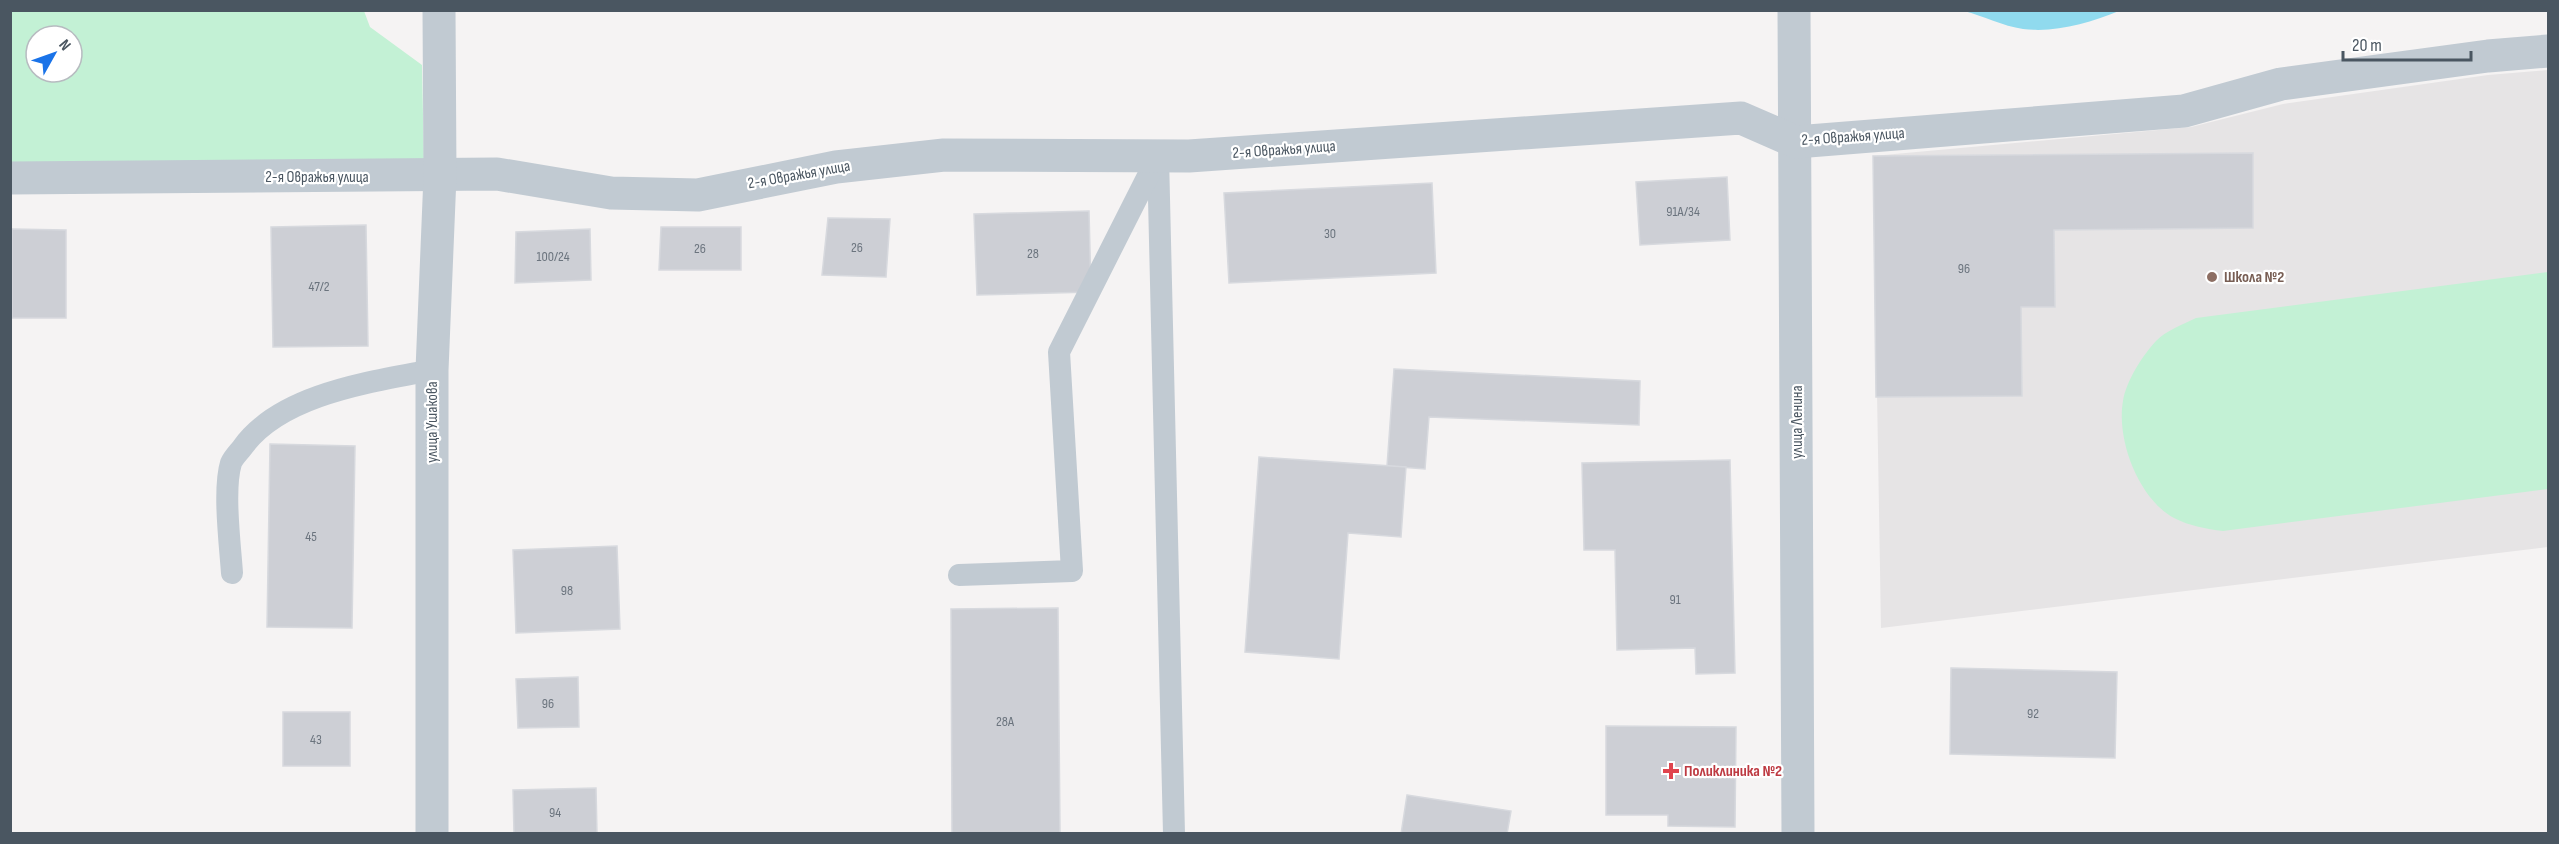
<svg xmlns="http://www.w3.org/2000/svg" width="2559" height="844" font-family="'Sofia Sans Condensed',sans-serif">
<rect width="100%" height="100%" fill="#f5f3f3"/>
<polygon fill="#e6e4e5" points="2548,70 2548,547 1881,628 1873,156 2191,127 2283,104 2488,75"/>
<g fill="#c3f1d5" fill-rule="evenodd">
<path d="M10 11H364L370 27 422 65 424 165 11 167ZM36 36H72V72H36Z"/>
<path d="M2548 272V489L2223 531C2206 529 2190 526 2174 518 2139 499 2116 440 2123 401 2126 381 2143 355 2156 341 2165 331 2184 324 2196 318Z"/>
</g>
<path fill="#90daee" d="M1964 11 2119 10V11C2089 23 2056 33 2023 29 2003 26 1983 16 1964 11Z"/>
<g fill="#cdcfd5" stroke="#d7d9de" stroke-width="1.5">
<polygon points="2253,153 2253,228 2054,230 2055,307 2021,307 2022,396 1876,397 1873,156"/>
<polygon points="1727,177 1730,240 1640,245 1636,182"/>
<polygon points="1432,183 1436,273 1229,283 1224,193"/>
<polygon points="1089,211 1091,292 977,295 974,214"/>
<polygon points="828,218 890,219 886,277 822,275"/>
<polygon points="366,225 368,346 273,347 271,227"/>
<polygon points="661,227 741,227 741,270 659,270"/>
<polygon points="12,229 66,230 66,318 12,318"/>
<polygon points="590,229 591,280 515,283 516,232"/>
<polygon points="1394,369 1640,381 1639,425 1429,417 1425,469 1387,466"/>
<polygon points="270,444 355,446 352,628 267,627"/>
<polygon points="1259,457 1406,467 1401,537 1348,533 1339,659 1245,652"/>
<polygon points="1730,460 1735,673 1696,674 1695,648 1617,650 1615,550 1584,550 1582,463"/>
<polygon points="617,546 620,629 516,633 513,550"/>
<polygon points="1058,608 1060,834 952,834 951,609"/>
<polygon points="1951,668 2117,672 2115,758 1950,754"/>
<polygon points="578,677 579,727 518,728 516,679"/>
<rect x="283" y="712" width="67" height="54"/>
<polygon points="1606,726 1736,727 1735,827 1668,826 1668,815 1606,815"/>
<polygon points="596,788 597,834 514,834 513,790"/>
<polygon points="1407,795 1511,811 1507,834 1401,834"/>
</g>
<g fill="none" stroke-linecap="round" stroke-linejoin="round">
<g stroke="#c1cad2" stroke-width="22">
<polyline points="1158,156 1174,834"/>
<path d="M232 573C230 544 223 489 231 463 233 458 238 453 242 448 280 394 371 382 432 370"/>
<polyline points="959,575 1072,571 1059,352 1156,160"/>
</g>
<g stroke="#c1cad2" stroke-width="33">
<polyline points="1794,10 1798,834"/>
<polyline points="10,178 497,174 611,193 698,195 836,167 944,155 1189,156 1741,118 1796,142 2184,111 2281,84 2488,56 2548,51"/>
<polyline points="432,834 432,370 440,176 439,10"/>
</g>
</g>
<circle fill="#8d6e63" stroke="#fff" stroke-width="2" cx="2212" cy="277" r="6"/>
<path fill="#e0444e" stroke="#fff" stroke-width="2" d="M1668 762h6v6h6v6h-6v6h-6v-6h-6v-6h6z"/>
<g text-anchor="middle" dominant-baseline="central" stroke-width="4.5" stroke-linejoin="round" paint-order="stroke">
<g font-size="14" fill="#6b747e">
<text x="1683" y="211">91А/34</text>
<text x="1330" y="233">30</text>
<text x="857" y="247">26</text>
<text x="700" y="248">26</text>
<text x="1033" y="253">28</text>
<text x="553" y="256">100/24</text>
<text x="1964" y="268">96</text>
<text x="319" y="286">47/2</text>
<text x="311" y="536">45</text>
<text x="567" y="590">98</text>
<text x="1675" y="599">91</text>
<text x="548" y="703">96</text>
<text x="2033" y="713">92</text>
<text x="1005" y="721">28А</text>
<text x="316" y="739">43</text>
<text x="555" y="812">94</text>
</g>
<g font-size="16" fill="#4a5661" stroke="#fff">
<text transform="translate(1853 137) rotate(-4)">2-я Овражья улица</text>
<text transform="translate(1284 150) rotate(-4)">2-я Овражья улица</text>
<text transform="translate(799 175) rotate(-10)">2-я Овражья улица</text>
<text x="317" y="177">2-я Овражья улица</text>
<text transform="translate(432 422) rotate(-90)">улица Ушакова</text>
<text transform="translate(1797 422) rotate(-90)">улица Ленина</text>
</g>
<g font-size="16" font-weight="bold" fill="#785e54" stroke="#fff" text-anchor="start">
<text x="2224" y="277">Школа №2</text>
</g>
<g font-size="16" font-weight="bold" fill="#be3a42" stroke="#fff" text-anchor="start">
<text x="1684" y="771">Поликлиника №2</text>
</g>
</g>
<rect width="2559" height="844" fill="none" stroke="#4a5661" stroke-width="24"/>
<g transform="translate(54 54) rotate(50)"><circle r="28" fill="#ffffff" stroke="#b7bbc0" stroke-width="1.5"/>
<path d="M0-4.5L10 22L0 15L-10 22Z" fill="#1a73e8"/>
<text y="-9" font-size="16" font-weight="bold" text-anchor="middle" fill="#4a5661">N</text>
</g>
<path d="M2343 51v9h128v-9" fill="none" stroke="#4a5661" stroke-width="3"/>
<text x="2352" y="51" font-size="18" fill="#4a5661" stroke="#ffffff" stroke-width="4.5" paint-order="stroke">20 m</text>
</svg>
